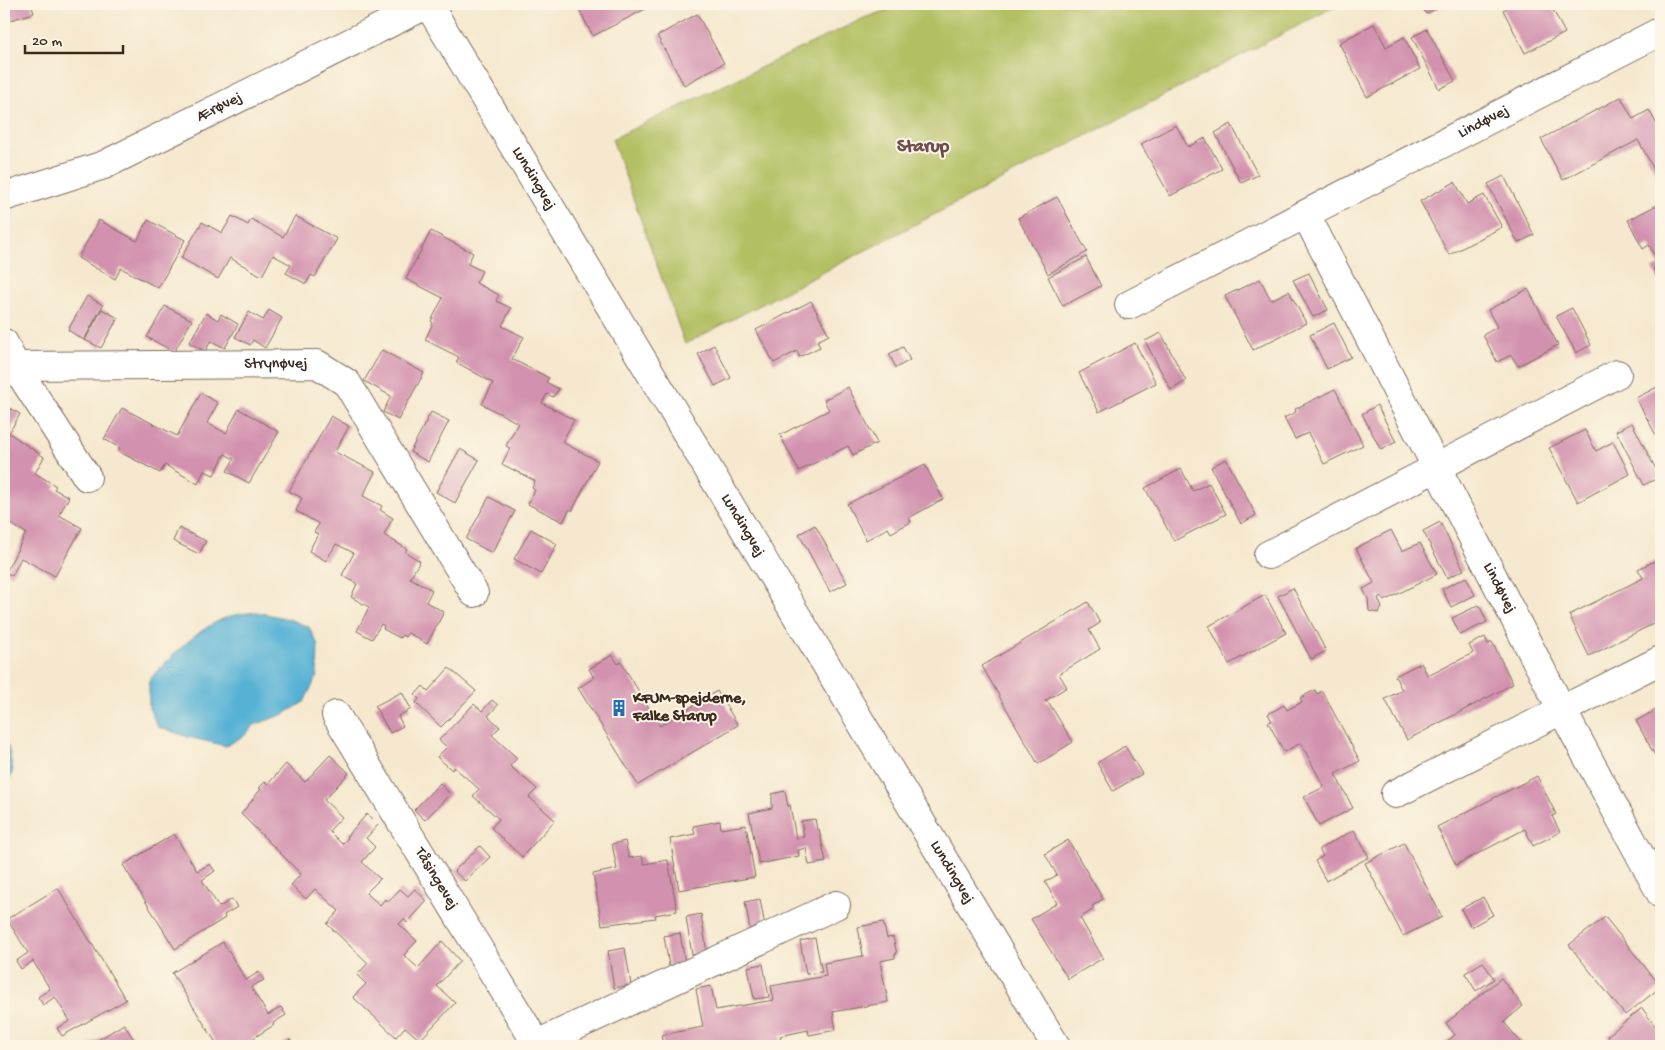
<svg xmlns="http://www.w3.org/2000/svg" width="1665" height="1050" font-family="'Gochi Hand',sans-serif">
<rect width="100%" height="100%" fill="#fcf5e5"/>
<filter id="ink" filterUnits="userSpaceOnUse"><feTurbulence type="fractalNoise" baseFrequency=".02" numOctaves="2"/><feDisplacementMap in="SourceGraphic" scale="10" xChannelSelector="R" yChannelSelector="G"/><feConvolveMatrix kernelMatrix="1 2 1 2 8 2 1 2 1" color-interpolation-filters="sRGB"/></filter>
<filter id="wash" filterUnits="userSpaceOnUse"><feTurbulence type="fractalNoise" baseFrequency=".0096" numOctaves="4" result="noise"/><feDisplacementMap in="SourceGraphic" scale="20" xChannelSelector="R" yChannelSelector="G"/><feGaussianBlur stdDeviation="1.12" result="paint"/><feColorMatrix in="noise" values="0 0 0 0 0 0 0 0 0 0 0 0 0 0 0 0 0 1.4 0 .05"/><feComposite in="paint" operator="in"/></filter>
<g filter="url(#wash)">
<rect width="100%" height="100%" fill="#f5e8ce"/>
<polygon fill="#b2bf62" stroke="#767440" points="904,4 1340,4 685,344 612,139 864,18"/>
<g fill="#57b2d5" stroke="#496e7a">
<path d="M257 612 289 619 309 627 318 645 317 676 304 702 284 714 254 725 245 735 226 746 188 737 158 727 149 708V680C172 656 197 628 230 616 238 614 248 613 257 612Z"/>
<polygon points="4,729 13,770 4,790"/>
</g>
<g id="blocks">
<g fill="#d291ae">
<polygon points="4,4 31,4 34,13 4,22"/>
<polygon points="576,4 655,4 593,36"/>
<polygon points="1421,4 1438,4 1440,7 1426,14"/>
<polygon points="1510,4 1550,4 1565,33 1525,53 1503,10 1511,6"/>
<polygon points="697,14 724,63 684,85 657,36"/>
<polygon points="1374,24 1386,47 1404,37 1420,69 1367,97 1339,43"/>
<polygon points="1427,29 1455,81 1439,89 1412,37"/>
<polygon points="1621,97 1633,119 1649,110 1661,132 1661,175 1658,177 1638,140 1563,180 1541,139"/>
<polygon points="1231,124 1258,175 1241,183 1215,133"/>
<polygon points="1176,125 1188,147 1205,138 1222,169 1170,196 1141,144"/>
<polygon points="1504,176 1534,235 1518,243 1488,184"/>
<polygon points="1455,182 1467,204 1484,195 1502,227 1449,255 1420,201"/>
<polygon points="1057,197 1087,252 1048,274 1018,218"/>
<polygon points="1661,203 1661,285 1653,269 1660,266 1649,245 1643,249 1628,220"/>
<polygon points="232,216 248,225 251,219 283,237 295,216 337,239 315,277 311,275 306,284 286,273 291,265 273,255 262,276 230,258 218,279 181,258 202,222 222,233"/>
<polygon points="99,220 137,241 148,220 185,240 158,288 121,268 115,279 78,258"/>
<polygon points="431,231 473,253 468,264 482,271 476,283 499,295 496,301 511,308 502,326 524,337 512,359 549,378 546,382 559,389 553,397 547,394 542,403 574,420 562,442 598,461 572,511 570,509 563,522 528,504 535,490 532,488 535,481 502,464 510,448 506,446 518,423 482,404 493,383 456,362 459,357 425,340 433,323 431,321 443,298 406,279"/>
<polygon points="1086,257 1101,286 1063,306 1048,277"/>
<polygon points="1309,273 1328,310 1313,317 1293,280"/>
<polygon points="1260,279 1271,300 1289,291 1306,323 1253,350 1225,296"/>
<polygon points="1528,289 1558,345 1518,366 1511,355 1497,362 1483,335 1497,327 1488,310"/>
<polygon points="87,296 103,305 84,340 68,330"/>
<polygon points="811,301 829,335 817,341 820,347 799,357 797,351 774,363 756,330"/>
<polygon points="165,306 192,320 174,352 147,337"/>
<polygon points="1572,308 1591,345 1576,353 1556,316"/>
<polygon points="102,309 118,318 101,348 85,340"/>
<polygon points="269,310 282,318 265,348 253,340 250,345 235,337 249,312 263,320"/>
<polygon points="206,313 218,320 221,314 238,324 225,348 211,341 205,351 189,343"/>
<polygon points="1334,323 1351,357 1327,369 1310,335"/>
<polygon points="1161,333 1186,381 1171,390 1145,341"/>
<polygon points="1135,343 1156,383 1099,412 1079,373"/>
<polygon points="714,345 731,378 715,386 698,354"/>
<polygon points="903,347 910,360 896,368 889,354"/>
<polygon points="382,350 424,373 398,420 383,412 391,396 364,381"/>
<polygon points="1661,385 1661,437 1658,439 1636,398"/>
<polygon points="848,387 877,443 853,455 848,446 799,471 780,435 829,410 824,400"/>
<polygon points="1335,389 1363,445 1324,464 1308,433 1295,439 1284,418 1296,412 1295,409"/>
<polygon points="201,393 218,403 207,423 226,433 239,409 279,432 249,483 227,471 234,459 225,454 214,475 204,471 198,484 165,465 160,473 118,451 120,448 104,439 122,408 177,436"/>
<polygon points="4,405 20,414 9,433 44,457 35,473 56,486 54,489 69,497 59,515 82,528 55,576 21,558 12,576 6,572 26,533 4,520"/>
<polygon points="1377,405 1396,442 1381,450 1362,414"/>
<polygon points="431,412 449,421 428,462 410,452"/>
<polygon points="331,416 349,426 335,452 375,472 363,496 382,506 380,510 393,518 384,535 407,549 405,552 420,561 410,578 432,590 426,602 444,612 427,644 408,633 405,637 402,635 400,638 383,629 384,626 381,624 372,639 357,631 369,607 351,597 357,584 342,575 354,553 336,544 326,561 309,551 318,534 314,532 319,524 296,511 302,498 289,491"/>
<polygon points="1632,423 1660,477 1644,485 1616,431"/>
<polygon points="1585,430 1596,451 1613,442 1630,474 1578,502 1549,448"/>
<polygon points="460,449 479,460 455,503 436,492"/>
<polygon points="1226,459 1256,515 1241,524 1211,467"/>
<polygon points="925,465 943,499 909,518 911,522 891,533 888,528 866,540 847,504"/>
<polygon points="1181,469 1193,491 1209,483 1226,514 1174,541 1145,488"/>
<polygon points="489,497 515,511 492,553 466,539"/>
<polygon points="1440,522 1464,570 1447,578 1423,531"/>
<polygon points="815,525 847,583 830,592 799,534"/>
<polygon points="179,528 206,541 199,554 173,541"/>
<polygon points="531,529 557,544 541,574 514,559"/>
<polygon points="1391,530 1402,551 1420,543 1437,574 1384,601 1381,596 1378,598 1382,608 1378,613 1369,611 1368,599 1363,589 1374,583 1356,548"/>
<polygon points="1661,558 1661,620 1589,656 1569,615 1643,578 1638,569"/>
<polygon points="1466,577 1475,595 1451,607 1442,589"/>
<polygon points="1293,588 1326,651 1311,659 1278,596"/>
<polygon points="1265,595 1286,633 1229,664 1209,626"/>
<polygon points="1088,602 1100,623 1089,630 1100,649 1059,674 1067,687 1045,701 1049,703 1073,742 1038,764 982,666"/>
<polygon points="1479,605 1487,622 1460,635 1452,618"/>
<polygon points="1485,637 1488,644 1492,642 1513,684 1407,740 1385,699 1402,690 1395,676 1421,663 1428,676 1473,653 1469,645"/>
<polygon points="612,655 618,664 621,662 660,726 717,691 738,725 638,785 578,688 594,678 589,669"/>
<polygon points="449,668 476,691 441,727 416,703 419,699 415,695 423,686 428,691"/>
<polygon points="1315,690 1317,694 1322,691 1360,761 1335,774 1353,808 1319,826 1304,797 1324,787 1301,743 1284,752 1268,722 1272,721 1268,714 1284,705 1287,710 1302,702 1300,698"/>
<polygon points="402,692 411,709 398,716 403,726 390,733 375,706"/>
<polygon points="492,700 498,705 488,716 500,727 492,735 517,758 510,766 537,789 529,797 555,820 522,857 491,828 499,819 473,796 479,789 454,767 452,770 437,757 447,747 439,740 474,704 482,711"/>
<polygon points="1661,707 1661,759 1658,761 1636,721"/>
<polygon points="1125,746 1142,774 1113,791 1097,763"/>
<polygon points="330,755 349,773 324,800 342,817 329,831 342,844 348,838 347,836 367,814 378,825 366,838 375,847 362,862 380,879 366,893 380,905 385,899 388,902 400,889 408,896 415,889 427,901 407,923 404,919 399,924 417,941 404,955 418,968 442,941 460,961 437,986 455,1003 420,1040 405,1027 396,1037 353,997 366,984 357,975 368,963 327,924 339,911 315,889 306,899 291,885 301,874 241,814 261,789 259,788 265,782 268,784 286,764 305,782"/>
<polygon points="1537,776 1556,814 1552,816 1560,832 1533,846 1525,829 1456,865 1437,827"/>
<polygon points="440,783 450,794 425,820 414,810"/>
<polygon points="785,791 788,806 790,805 796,838 804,837 801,821 815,819 817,829 819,829 826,862 809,865 806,848 798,850 799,856 759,864 749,813 772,808 772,794"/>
<polygon points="720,821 721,829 746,825 755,877 679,890 670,839 695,834 693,826"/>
<polygon points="1354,830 1369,857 1326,881 1315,861 1323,856 1319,849"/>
<polygon points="174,834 197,871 210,864 215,871 202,880 219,907 232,899 237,907 224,915 225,918 175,949 123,865"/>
<polygon points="1068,840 1103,899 1092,906 1094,909 1080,918 1103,958 1068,979 1031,919 1057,903 1045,882 1057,875 1045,854"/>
<polygon points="625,841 629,858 642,856 644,864 668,860 677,911 655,915 656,918 602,925 593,874 617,869 612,844"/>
<polygon points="1404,843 1442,917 1403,936 1365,863"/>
<polygon points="480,846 490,857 465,881 454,871"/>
<polygon points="58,888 126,1000 62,1036 57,1028 70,1021 55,997 43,1005 38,997 50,989 33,961 21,969 16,961 28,953 7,919"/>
<polygon points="1483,897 1493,915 1471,927 1461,909"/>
<polygon points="760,899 765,926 750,929 745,902"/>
<polygon points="701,914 707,953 692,955 686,917"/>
<polygon points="1605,917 1661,987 1625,1015 1569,945"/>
<polygon points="883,922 887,938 893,937 897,954 895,954 895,958 880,961 888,1002 833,1012 836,1030 809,1035 808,1030 780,1036 782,1046 663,1046 661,1035 703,1027 696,989 711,986 716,1010 774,1000 771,986 826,976 824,963 863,956 858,927"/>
<polygon points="680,933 685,963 669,966 664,936"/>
<polygon points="815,938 822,972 806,974 800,941"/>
<polygon points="223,942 246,980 259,972 264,980 251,987 268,1015 281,1007 286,1015 273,1023 274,1025 241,1046 218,1046 172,973"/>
<polygon points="625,948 631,985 614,988 608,951"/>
<polygon points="1483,962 1494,979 1476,991 1465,973"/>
<polygon points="763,964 769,997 754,999 748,967"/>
<polygon points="1501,978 1523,1006 1504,1022 1524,1046 1441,1046 1455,1035 1446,1023"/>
<polygon points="1642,1008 1661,1034 1646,1046 1615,1046 1607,1036"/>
<polygon points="124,1024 138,1046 88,1046"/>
<polygon points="290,1040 294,1046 279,1046"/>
</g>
</g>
</g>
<g filter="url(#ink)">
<use href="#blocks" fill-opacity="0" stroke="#7c6c5c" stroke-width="1"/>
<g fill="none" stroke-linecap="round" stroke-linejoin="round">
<g stroke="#7c6c5c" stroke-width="30">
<g id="minor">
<path id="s1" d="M428 4 1056 1046"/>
<path id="s2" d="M4 197 104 165 428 4"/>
<path id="s3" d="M1306 215 1562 710 1661 894"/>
<path id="s4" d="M1129 305 1661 31"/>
<polyline points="4,343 15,366 87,477"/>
<path id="s5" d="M15 366 317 364 347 383 474 593"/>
<polyline points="1268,555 1617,374"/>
<path id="s6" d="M336 715 538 1046"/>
<polyline points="1395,794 1661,660"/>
<polyline points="537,1044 836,905"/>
</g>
</g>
<use href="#minor" stroke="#fff" stroke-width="28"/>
</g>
</g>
<defs>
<g id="building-bare" transform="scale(1.35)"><path d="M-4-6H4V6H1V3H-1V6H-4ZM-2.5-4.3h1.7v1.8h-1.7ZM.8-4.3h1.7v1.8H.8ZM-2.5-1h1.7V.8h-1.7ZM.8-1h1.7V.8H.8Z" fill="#1f6fb2" stroke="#fcf5e5" stroke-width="2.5" paint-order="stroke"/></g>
</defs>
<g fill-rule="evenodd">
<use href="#building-bare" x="619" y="708"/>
</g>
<g text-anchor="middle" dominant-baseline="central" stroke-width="4" stroke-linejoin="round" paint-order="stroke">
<g font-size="16" fill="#3b2a1e" stroke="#fcf5e5">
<text stroke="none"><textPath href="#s2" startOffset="234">Ærøvej</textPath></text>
<text stroke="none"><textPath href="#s4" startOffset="399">Lindøvej</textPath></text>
<text stroke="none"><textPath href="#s1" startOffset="204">Lundingvej</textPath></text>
<text stroke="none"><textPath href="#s5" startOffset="261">Strynøvej</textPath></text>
<text stroke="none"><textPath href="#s1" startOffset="609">Lundingvej</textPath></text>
<text stroke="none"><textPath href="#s3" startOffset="420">Lindøvej</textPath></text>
<text stroke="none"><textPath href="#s1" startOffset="1014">Lundingvej</textPath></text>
<text stroke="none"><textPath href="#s6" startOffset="192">Tåsingevej</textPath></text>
</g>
<g font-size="16" font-weight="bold" fill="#3b2a1e" stroke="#fcf5e5" text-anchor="start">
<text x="633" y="699">KFUM-spejderne,<tspan x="633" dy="18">Falke Starup</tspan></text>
</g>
<g font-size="19" font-weight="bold" fill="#704e50" stroke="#fcf5e5">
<text x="923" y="147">Starup</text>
</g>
</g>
<rect width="1665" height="1050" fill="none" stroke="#fcf5e5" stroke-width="20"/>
<path d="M25 45v8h98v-8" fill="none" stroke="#3b2a1e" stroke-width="2.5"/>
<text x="32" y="45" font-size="15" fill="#3b2a1e" stroke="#fcf5e5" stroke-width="4" paint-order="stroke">20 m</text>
</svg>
